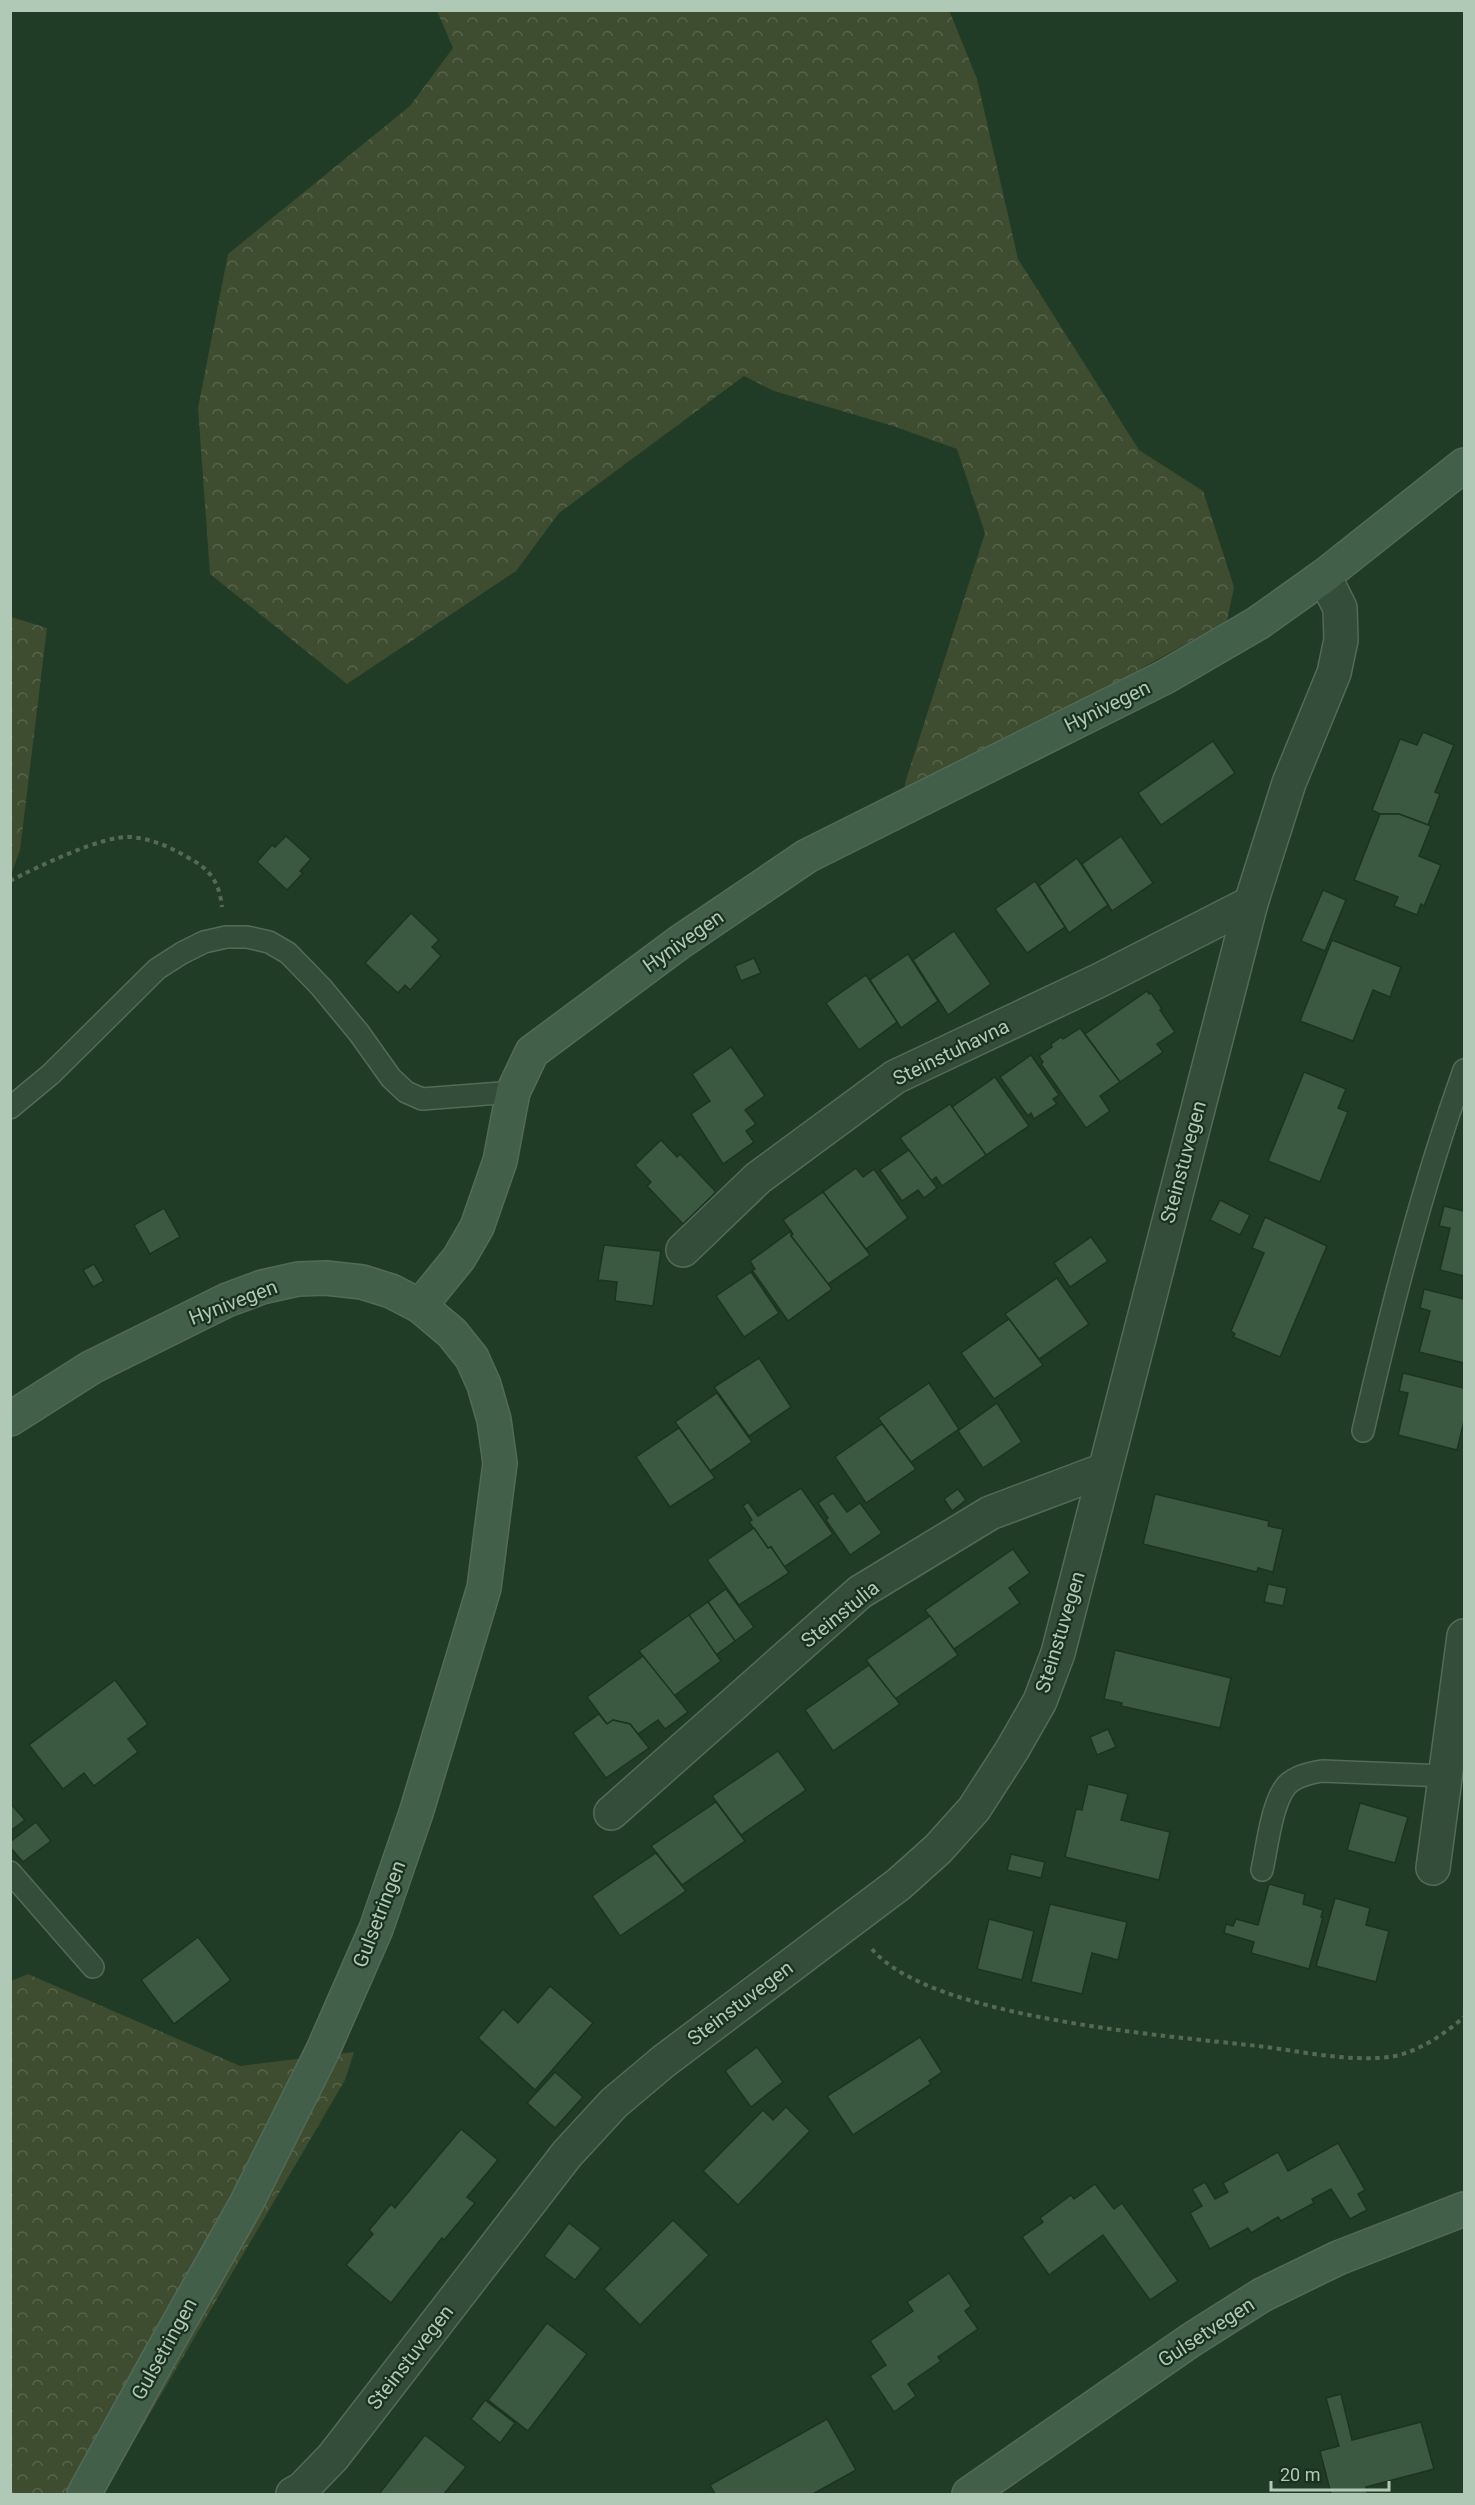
<svg xmlns="http://www.w3.org/2000/svg" width="1475" height="2505" font-family="Roboto,sans-serif">
<defs>
<pattern id="forest-crowns" width="20" height="18" patternUnits="userSpaceOnUse" patternTransform="scale(1.5)"><rect width="20" height="18" fill="#3e4c2f"/><path d="M2 6a3 3 0 1 1 6 0M12 15a3 3 0 1 1 6 0" fill="none" stroke="#57644b"/></pattern>
</defs>
<rect width="100%" height="100%" fill="#213c26"/>
<g fill="url(#forest-crowns)">
<polygon points="949,10 977,79 1018,259 1139,450 1203,491 1234,587 1227,621 1084,700 902,811 905,783 985,533 957,449 893,426 774,391 744,376 559,513 516,571 347,684 210,574 198,408 228,254 410,106 453,48 437,11"/>
<polygon points="11,617 47,628 20,850 11,875"/>
<polygon points="28,1974 240,2066 354,2052 345,2080 103,2494 11,2494 11,1981"/>
</g>
<g fill="#3a5940" stroke="#1c3321" stroke-width="1.5">
<polygon points="1423,732 1454,745 1435,792 1440,794 1428,825 1399,814 1380,814 1372,810 1400,739 1417,745"/>
<polygon points="1213,741 1235,773 1161,825 1138,793"/>
<polygon points="1380,814 1399,814 1431,826 1419,856 1441,865 1424,906 1421,904 1417,915 1394,906 1398,897 1354,880"/>
<polygon points="286,836 311,859 300,871 303,873 287,890 257,862 272,845 275,847"/>
<polygon points="1121,836 1153,883 1112,911 1082,864"/>
<polygon points="1077,858 1108,905 1069,933 1039,886"/>
<polygon points="1035,881 1065,927 1027,953 995,909"/>
<polygon points="1323,890 1346,900 1325,951 1301,941"/>
<polygon points="411,913 439,940 432,947 441,956 410,990 405,985 398,993 365,963"/>
<polygon points="954,931 991,984 948,1015 913,960"/>
<polygon points="1332,940 1401,967 1390,997 1373,990 1353,1041 1300,1021"/>
<polygon points="908,954 938,1001 901,1028 870,980"/>
<polygon points="754,958 761,973 741,981 735,966"/>
<polygon points="866,975 897,1022 859,1050 826,1003"/>
<polygon points="1147,991 1149,994 1151,993 1162,1009 1160,1010 1175,1032 1157,1044 1163,1052 1120,1082 1085,1034"/>
<polygon points="1080,1028 1120,1082 1100,1096 1110,1111 1086,1128 1041,1064 1043,1062 1039,1056 1052,1047 1051,1044 1061,1037 1063,1039"/>
<polygon points="731,1047 765,1096 745,1110 756,1124 746,1131 754,1142 723,1164 691,1114 710,1101 692,1074"/>
<polygon points="1031,1055 1059,1095 1053,1099 1057,1104 1034,1119 1031,1113 1028,1116 1000,1077"/>
<polygon points="1304,1072 1346,1089 1338,1108 1348,1112 1320,1182 1268,1161"/>
<polygon points="995,1077 1029,1126 986,1155 952,1107"/>
<polygon points="950,1104 986,1155 942,1186 936,1177 931,1181 900,1138"/>
<polygon points="661,1140 677,1157 680,1154 716,1192 683,1224 647,1186 651,1182 635,1165"/>
<polygon points="909,1150 937,1188 924,1198 918,1190 902,1201 880,1170"/>
<polygon points="856,1168 863,1177 874,1169 908,1218 866,1249 823,1192"/>
<polygon points="823,1192 870,1255 828,1284 791,1236 793,1234 783,1220"/>
<polygon points="1220,1200 1250,1215 1240,1235 1210,1220"/>
<polygon points="1444,1206 1464,1211 1464,1276 1440,1270 1450,1228 1439,1226"/>
<polygon points="164,1208 180,1237 150,1254 134,1225"/>
<polygon points="1265,1217 1327,1246 1280,1357 1233,1337 1235,1334 1231,1331 1264,1253 1252,1248"/>
<polygon points="791,1231 791,1236 832,1289 788,1321 752,1270 755,1269 750,1261"/>
<polygon points="1091,1237 1108,1261 1070,1287 1054,1263"/>
<polygon points="604,1245 661,1251 653,1306 615,1301 617,1282 598,1280"/>
<polygon points="94,1264 104,1281 93,1287 83,1270"/>
<polygon points="751,1272 779,1313 744,1337 716,1296"/>
<polygon points="1057,1278 1089,1324 1039,1359 1005,1314"/>
<polygon points="1424,1289 1464,1299 1464,1363 1419,1352 1430,1311 1420,1308"/>
<polygon points="1009,1319 1043,1365 994,1399 961,1353"/>
<polygon points="759,1358 791,1407 749,1436 714,1387"/>
<polygon points="1403,1373 1464,1388 1464,1421 1457,1450 1398,1435 1408,1393 1399,1391"/>
<polygon points="929,1383 959,1429 911,1462 878,1418"/>
<polygon points="717,1393 752,1442 710,1471 675,1422"/>
<polygon points="997,1403 1022,1442 983,1468 958,1431"/>
<polygon points="882,1424 916,1469 866,1503 835,1457"/>
<polygon points="679,1428 715,1478 670,1507 636,1457"/>
<polygon points="801,1488 833,1534 784,1567 771,1547 768,1548 749,1522 752,1520 743,1506 748,1502 758,1516"/>
<polygon points="958,1489 966,1500 952,1511 944,1499"/>
<polygon points="833,1493 847,1512 860,1503 882,1533 850,1555 826,1520 828,1518 818,1503"/>
<polygon points="1155,1494 1269,1521 1268,1526 1283,1529 1273,1572 1258,1568 1257,1572 1143,1544"/>
<polygon points="754,1528 768,1548 771,1547 789,1573 739,1605 707,1560"/>
<polygon points="1013,1549 1030,1573 1009,1588 1020,1603 954,1649 925,1610"/>
<polygon points="1268,1584 1287,1588 1283,1606 1264,1602"/>
<polygon points="726,1589 754,1627 735,1641 708,1602"/>
<polygon points="708,1602 735,1641 716,1655 689,1615"/>
<polygon points="689,1615 721,1661 674,1696 639,1651"/>
<polygon points="930,1616 958,1655 895,1699 866,1660"/>
<polygon points="1115,1650 1231,1678 1220,1728 1121,1706 1122,1703 1104,1699"/>
<polygon points="643,1656 688,1712 665,1729 658,1720 638,1734 630,1724 613,1720 607,1724 587,1697"/>
<polygon points="869,1665 900,1704 833,1751 805,1710"/>
<polygon points="115,1680 148,1724 128,1739 138,1752 94,1786 84,1773 63,1789 29,1745"/>
<polygon points="599,1714 607,1724 613,1720 630,1724 649,1748 606,1778 573,1733"/>
<polygon points="1108,1729 1116,1747 1097,1755 1090,1737"/>
<polygon points="778,1751 806,1790 741,1835 712,1796"/>
<polygon points="1088,1784 1128,1794 1121,1820 1170,1832 1159,1880 1065,1857 1076,1809 1082,1810"/>
<polygon points="716,1802 745,1841 682,1885 651,1846"/>
<polygon points="10,1803 25,1820 10,1831"/>
<polygon points="1360,1803 1408,1817 1395,1863 1347,1850"/>
<polygon points="36,1822 51,1841 23,1862 10,1847 10,1842"/>
<polygon points="656,1853 686,1891 620,1936 592,1896"/>
<polygon points="1011,1854 1045,1862 1041,1878 1007,1870"/>
<polygon points="1269,1884 1305,1894 1303,1904 1323,1910 1321,1917 1323,1917 1309,1969 1251,1953 1254,1942 1224,1933 1226,1924 1233,1926 1236,1919 1258,1925"/>
<polygon points="1335,1898 1370,1908 1366,1925 1389,1931 1376,1982 1316,1966"/>
<polygon points="1050,1904 1127,1922 1118,1960 1092,1953 1082,1994 1031,1982"/>
<polygon points="989,1919 1034,1931 1022,1980 977,1969"/>
<polygon points="198,1937 231,1980 174,2024 141,1980"/>
<polygon points="550,1986 593,2023 535,2090 478,2038 503,2009 518,2023"/>
<polygon points="920,2037 942,2072 929,2081 931,2084 853,2135 827,2096"/>
<polygon points="757,2047 783,2082 751,2107 725,2071"/>
<polygon points="555,2072 583,2097 555,2128 527,2103"/>
<polygon points="786,2107 810,2131 738,2205 703,2171 763,2110 773,2120"/>
<polygon points="461,2129 498,2160 467,2197 475,2203 444,2240 442,2238 391,2303 346,2265 373,2234 369,2230 391,2204 395,2208"/>
<polygon points="1338,2143 1365,2190 1358,2194 1367,2210 1350,2219 1331,2189 1312,2199 1314,2203 1281,2221 1278,2217 1251,2233 1248,2228 1210,2249 1190,2213 1202,2206 1192,2189 1205,2182 1215,2199 1228,2192 1223,2183 1278,2152 1288,2171"/>
<polygon points="1095,2184 1114,2209 1122,2203 1178,2281 1150,2300 1103,2235 1049,2275 1022,2237 1043,2222 1040,2218 1071,2195 1074,2199"/>
<polygon points="673,2220 709,2255 640,2325 604,2289"/>
<polygon points="569,2223 601,2248 575,2280 544,2256"/>
<polygon points="949,2273 971,2306 965,2311 978,2329 938,2357 941,2361 908,2384 916,2396 894,2412 870,2376 886,2365 870,2341 913,2311 907,2302"/>
<polygon points="547,2323 587,2354 528,2431 488,2400"/>
<polygon points="1341,2394 1352,2440 1421,2422 1434,2469 1366,2487 1368,2494 1331,2494 1320,2451 1339,2446 1326,2398"/>
<polygon points="485,2400 515,2423 500,2443 471,2419"/>
<polygon points="827,2419 856,2470 813,2494 715,2494 710,2485"/>
<polygon points="425,2435 466,2467 444,2494 379,2494"/>
</g>
<g fill="none" stroke-linecap="round" stroke-linejoin="round">
<g stroke="#536a58" stroke-width="24">
<g id="lane">
<polyline points="10,1108 51,1074 157,969 182,953 204,942 226,937 247,937 269,942 288,953 321,987 359,1033 391,1078 406,1092 422,1099 513,1092"/>
<path d="M1363 1431C1391 1309 1422 1187 1464 1070"/>
<path d="M1262 1870C1267 1848 1272 1801 1287 1785 1296 1776 1310 1773 1322 1771L1445 1776"/>
<polyline points="10,1872 93,1967"/>
</g>
</g>
<g stroke="#536a58" stroke-width="36">
<g id="street">
<polyline points="683,1250 758,1178 895,1077 1100,980 1251,903"/>
<polyline points="611,1813 860,1592 990,1513 1104,1470"/>
<polyline points="1433,1868 1464,1636"/>
<polyline points="293,2494 302,2489 333,2457 567,2154 614,2103 664,2061 899,1884 938,1849 974,1809 1012,1750 1040,1701 1058,1653 1251,903 1289,783 1334,673 1341,640 1340,608 1324,576"/>
</g>
</g>
<g stroke="#536a58" stroke-width="36">
<g id="secondary">
<polyline points="420,1306 459,1258 477,1227 500,1161 513,1092 532,1052 680,942 807,856 1165,677 1258,623 1324,576 1464,465"/>
<polyline points="10,1419 92,1367 227,1300 262,1287 298,1279 326,1278 362,1282 391,1291 420,1306 452,1333 472,1358 484,1385 494,1420 500,1463 484,1588 416,1813 376,1929 323,2050 246,2204 159,2358 84,2494"/>
<polyline points="969,2494 1191,2340 1262,2295 1338,2258 1464,2209"/>
</g>
</g>
<g stroke="#576a51" stroke-width="4" stroke-dasharray="4.5 4.5" stroke-linecap="butt">
<path d="M10 881C37 867 103 835 131 837 152 839 170 847 187 857 210 869 219 881 222 907"/>
<path d="M872 1949C929 2018 1169 2036 1258 2046 1300 2051 1347 2062 1389 2057 1415 2054 1445 2034 1464 2017"/>
</g>
<use href="#lane" stroke="#344c3a" stroke-width="21"/>
<use href="#street" stroke="#344c3a" stroke-width="33"/>
<use href="#secondary" stroke="#425f4a" stroke-width="33"/>
</g>
<g text-anchor="middle" dominant-baseline="central" stroke-width="4.5" stroke-linejoin="round" paint-order="stroke">
<g font-size="20" fill="#b0c8b6" stroke="#1a311f">
<text transform="translate(1107 706) rotate(-26)">Hynivegen</text>
<text transform="translate(683 941) rotate(-35)">Hynivegen</text>
<text transform="translate(951 1052) rotate(-26)">Steinstuhavna</text>
<text transform="translate(1183 1162) rotate(-75)">Steinstuvegen</text>
<text transform="translate(233 1302) rotate(-21)">Hynivegen</text>
<text transform="translate(840 1614) rotate(-39)">Steinstulia</text>
<text transform="translate(1060 1632) rotate(-73)">Steinstuvegen</text>
<text transform="translate(379 1914) rotate(-69)">Gulsetringen</text>
<text transform="translate(740 2003) rotate(-37)">Steinstuvegen</text>
<text transform="translate(1206 2332) rotate(-33)">Gulsetvegen</text>
<text transform="translate(164 2349) rotate(-61)">Gulsetringen</text>
<text transform="translate(410 2357) rotate(-52)">Steinstuvegen</text>
</g>
</g>
<rect width="1475" height="2505" fill="none" stroke="#b0c8b6" stroke-width="24"/>
<path d="M1271 2481v9h118v-9" fill="none" stroke="#b0c8b6" stroke-width="3"/>
<text x="1280" y="2481" font-size="18" fill="#b0c8b6" stroke="#1a311f" stroke-width="4.5" paint-order="stroke">20 m</text>
</svg>
